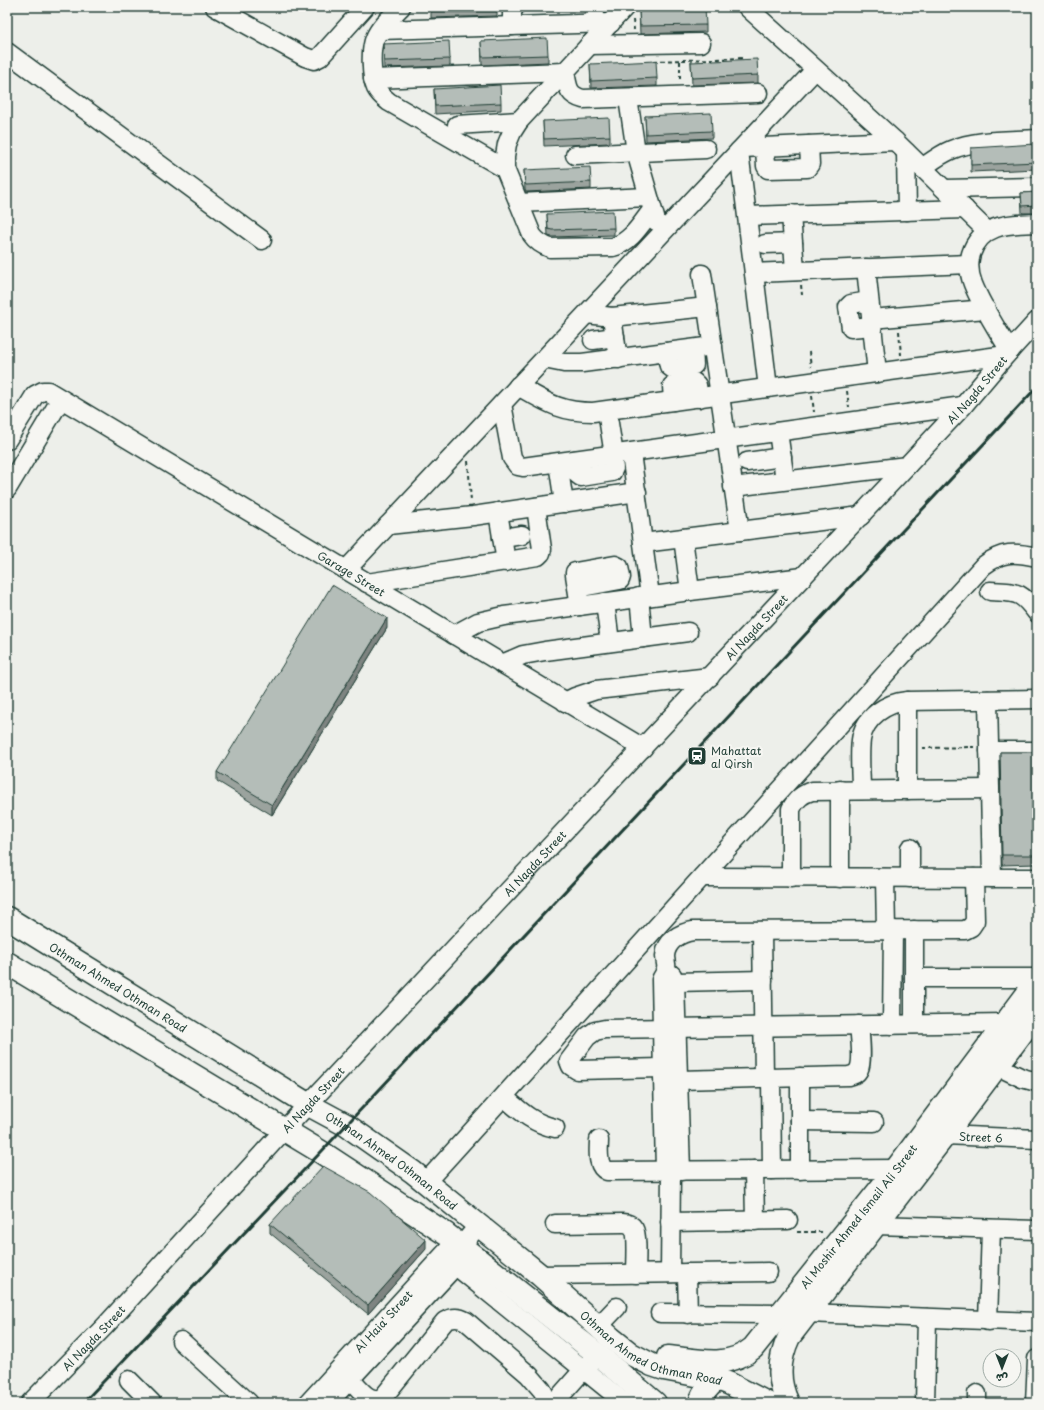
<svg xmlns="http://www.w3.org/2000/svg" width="1044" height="1410" font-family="'Playpen Sans','Playpen Sans Arabic',sans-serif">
<rect width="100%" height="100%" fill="#edefea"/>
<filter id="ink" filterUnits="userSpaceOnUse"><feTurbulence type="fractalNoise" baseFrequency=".025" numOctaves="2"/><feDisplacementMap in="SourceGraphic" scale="8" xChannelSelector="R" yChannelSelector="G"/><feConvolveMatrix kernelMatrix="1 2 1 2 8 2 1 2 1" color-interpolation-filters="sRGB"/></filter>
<g filter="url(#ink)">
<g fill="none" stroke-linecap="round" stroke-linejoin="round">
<g stroke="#1f3d34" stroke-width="21">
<g id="minor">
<polyline points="215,7 305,57 314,60 320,57 365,7"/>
<path d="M401 7C392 16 380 26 375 38 370 49 371 77 376 88 379 94 384 98 389 102L505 169"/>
<polyline points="594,7 596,23"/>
<path d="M625 7 519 121 512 132 507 144 505 156V169L532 235C537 242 542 245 550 248L613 247C631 242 641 224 652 210"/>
<polyline points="747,7 895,141 987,231"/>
<polyline points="512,26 512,10 515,7"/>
<polyline points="380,30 611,23"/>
<polyline points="589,45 701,43"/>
<polyline points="7,52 262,240"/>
<path d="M373 79 565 72C568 86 567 95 583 99L758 93"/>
<polyline points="628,98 636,152 656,221"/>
<polyline points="457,125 519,121"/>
<polyline points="765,147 766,166 768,169 807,168 810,164 809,145"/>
<polyline points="743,148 895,141"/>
<polyline points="739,151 768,388"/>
<polyline points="906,152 907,211"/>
<polyline points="575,155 706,149"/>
<path d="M922 168C932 161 941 154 951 150 977 139 1009 141 1037 139"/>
<polyline points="945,189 1037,187"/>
<polyline points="519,203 648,197"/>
<polyline points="791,214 795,271"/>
<polyline points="748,216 965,209"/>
<polyline points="765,244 793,243"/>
<polyline points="866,268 877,373"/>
<polyline points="754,273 969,264"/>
<polyline points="702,274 740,531"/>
<polyline points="869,301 851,304 848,307 851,328 872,326"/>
<polyline points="587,314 612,317 707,307"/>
<polyline points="612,317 618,359"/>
<polyline points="871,319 986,309"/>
<polyline points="593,340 615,337"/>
<path d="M1010 351C997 329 982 307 973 284 969 274 968 264 971 254 981 223 1010 224 1037 223"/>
<polyline points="666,352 669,366 673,369 694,365 693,349"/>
<polyline points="544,359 564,363 582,363 713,346"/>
<path d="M518 386C546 402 560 412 593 412L1006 355"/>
<polyline points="673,401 672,386 694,382 697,385 699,398"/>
<polyline points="502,404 512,458 518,466 523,467 963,406"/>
<polyline points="607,411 614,455"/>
<polyline points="778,432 785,480"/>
<path id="s1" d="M7 440 35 395 43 391H48L643 748"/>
<polyline points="631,453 650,596"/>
<polyline points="575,460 577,474 581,477 612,472 614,468 612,455"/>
<polyline points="747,462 782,457"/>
<polyline points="558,463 564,503"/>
<polyline points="733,487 907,466"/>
<polyline points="7,489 61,399"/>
<polyline points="498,512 506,562"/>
<polyline points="388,525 473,516 637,492"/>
<polyline points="502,538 522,535"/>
<polyline points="683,538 690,591"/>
<polyline points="643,543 861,516"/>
<polyline points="346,570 815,70"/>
<polyline points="367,583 538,556 541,553 542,549 536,507"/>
<polyline points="577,588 620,580 621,577 619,567 615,565 575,572 575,575 580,606"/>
<path d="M990 591C1017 593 1020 590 1037 613"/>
<polyline points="639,597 643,638"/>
<polyline points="605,602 610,642"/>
<polyline points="454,635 478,622 504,616 690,591 803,577"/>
<polyline points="502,664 523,655 545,651 688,632"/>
<polyline points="988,700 992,878"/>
<polyline points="565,702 575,697 596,690 710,677"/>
<polyline points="989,751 1037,751"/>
<polyline points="840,790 840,878"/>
<path d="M861 790C861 774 859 756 861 740 864 717 886 703 907 701L1037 699"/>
<polyline points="907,790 907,701"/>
<polyline points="910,848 910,878"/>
<polyline points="702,877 1037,878"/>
<path d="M791 878V809C796 799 802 794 812 791L990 789"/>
<polyline points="885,878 886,930"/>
<polyline points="762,931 764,1078"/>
<polyline points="666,971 672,975 675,982 681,1171"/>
<polyline points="914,978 1037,978"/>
<polyline points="675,982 763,980"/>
<polyline points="914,1024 914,930"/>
<polyline points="892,1025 893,930"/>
<polyline points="997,1066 1022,1078 1037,1082"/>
<polyline points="662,1068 577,1070 571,1066 569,1061 587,1037 595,1031 605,1029 1006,1023"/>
<polyline points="800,1077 800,1170"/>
<polyline points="771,1078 772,1170"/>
<path d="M678 1080 849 1076C853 1075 857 1074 859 1069 863 1061 860 1035 859 1025"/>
<path d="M504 1097C520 1111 534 1124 555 1128"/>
<polyline points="800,1121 874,1122"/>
<path id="s2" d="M934 1133 945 1135 1037 1139"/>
<path d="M599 1140C599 1150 596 1166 607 1171L896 1169"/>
<polyline points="754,1170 755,1221"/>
<path d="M665 1171 661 980C662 976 666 973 666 969 667 965 665 961 665 956 666 941 680 933 693 931L965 930 971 927 975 921 974 878"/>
<path d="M426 1182 983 566C1002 551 1015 552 1037 557"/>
<polyline points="670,1222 788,1220"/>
<path d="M555 1224 623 1223C628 1223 631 1224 634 1229 638 1236 636 1264 636 1274"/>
<polyline points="875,1225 1037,1230"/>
<polyline points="456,1266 625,1403"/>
<polyline points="670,1273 671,1171"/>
<polyline points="687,1273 688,1314"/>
<polyline points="540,1275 768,1272"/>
<polyline points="660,1313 780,1314"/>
<polyline points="807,1313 1037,1322"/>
<polyline points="988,1321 991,1229"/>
<polyline points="598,1327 617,1307"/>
<polyline points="181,1341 249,1403"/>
<path d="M350 1379C359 1388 371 1407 384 1396L445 1321C452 1317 459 1317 466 1321L529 1375 542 1390 549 1403"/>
<polyline points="129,1380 152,1403"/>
<path id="s3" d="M30 1403 105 1326 285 1129 963 406 1006 355 1037 321"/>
<path id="s4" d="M308 1403 447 1251 455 1246H461L479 1225"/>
<polyline points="328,1403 458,1263 461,1256"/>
<polyline points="554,1403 592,1360"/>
<polyline points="925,1403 927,1318"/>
<polyline points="977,1403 977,1394"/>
<polyline points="1035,1403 1037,1359"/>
</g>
</g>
<g stroke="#1f3d34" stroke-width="25">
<g id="major">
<path id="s5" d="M7 918 309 1105 346 1125 413 1172 540 1275 611 1338 631 1354 652 1365 664 1369 717 1379 728 1383 767 1403"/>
<polyline points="7,963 321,1152 446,1234 597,1354 655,1403"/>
<path id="s6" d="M668 1357C698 1360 728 1369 753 1348L896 1169 1037 981"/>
<path d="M700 1403C703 1392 709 1386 717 1379"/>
<path d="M788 1403C777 1381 779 1358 789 1337L945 1135 1037 1013"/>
</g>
</g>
<g stroke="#1f3d34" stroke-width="2" stroke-dasharray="4 3" stroke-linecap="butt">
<polyline points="633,20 634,30"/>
<polyline points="654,61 743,58"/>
<polyline points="680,61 680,80"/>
<polyline points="801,285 802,295"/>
<polyline points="899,331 901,355"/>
<polyline points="809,352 811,367"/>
<polyline points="847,391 849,407"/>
<polyline points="812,396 814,412"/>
<polyline points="468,461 471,501"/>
<polyline points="922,748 974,747"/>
<polyline points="797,1232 825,1232"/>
</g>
<use href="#minor" stroke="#f6f6f2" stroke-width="18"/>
<use href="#major" stroke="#f6f6f2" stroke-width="22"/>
<polyline stroke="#1f3d34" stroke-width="3" points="83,1403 321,1152 1037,387"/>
</g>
<g fill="#9ba39e" stroke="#1f3d34">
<polygon points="431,7 497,7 497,16 431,18"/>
<polygon points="639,10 706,25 706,32 640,34"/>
<polygon points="481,41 548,55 548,62 482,65"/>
<polygon points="383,44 450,59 450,66 384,68"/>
<polygon points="691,62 758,75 758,83 692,85"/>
<polygon points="590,64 657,78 657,86 591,88"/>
<polygon points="434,89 501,103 501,110 435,114"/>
<polygon points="645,116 712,131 712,138 646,141"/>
<polygon points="543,121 610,136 610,143 544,146"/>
<polygon points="971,148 1037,155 1037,169 971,172"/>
<polygon points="524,170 591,182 591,189 526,192 525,190"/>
<polygon points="1037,192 1037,213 1022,213 1021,193"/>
<polygon points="547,214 614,228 614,235 552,237 548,236"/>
<polygon points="387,628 272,815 217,781 217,772"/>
<polygon points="1000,752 1037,752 1037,864 1002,865"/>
<polygon points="270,1224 426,1249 368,1314 270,1233"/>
</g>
<g fill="#7e8481" stroke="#1f3d34">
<polygon points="387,618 387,628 272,815 272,805"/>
<polygon points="426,1240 426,1249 368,1314 368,1305"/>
</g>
<g fill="#b4bdb8" stroke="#1f3d34">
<polygon points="431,7 497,7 497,9 431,11"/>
<polygon points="705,7 706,25 640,26 639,10"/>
<polygon points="547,38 548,55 482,57 481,41"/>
<polygon points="449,41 450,59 384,61 383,44"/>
<polygon points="757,59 758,75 692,78 691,62"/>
<polygon points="656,61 657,78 591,81 590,64"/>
<polygon points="500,85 501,103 435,106 434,89"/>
<polygon points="711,113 712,131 646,134 645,116"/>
<polygon points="609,118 610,136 544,139 543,121"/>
<polygon points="1036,144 1037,162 971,165 971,148"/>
<polygon points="590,167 591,182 526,185 525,183 524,170"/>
<polygon points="1037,192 1037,205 1022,206 1021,193"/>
<polygon points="613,211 614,228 552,230 548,229 547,214"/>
<polygon points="332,585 387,618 272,805 217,772"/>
<polygon points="1000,752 1037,752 1037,855 1002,855"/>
<polygon points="323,1166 370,1192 426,1240 368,1305 270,1224"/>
</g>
</g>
<defs>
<g id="station-square" transform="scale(1)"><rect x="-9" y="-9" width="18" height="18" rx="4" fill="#1f3d34" stroke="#f6f6f2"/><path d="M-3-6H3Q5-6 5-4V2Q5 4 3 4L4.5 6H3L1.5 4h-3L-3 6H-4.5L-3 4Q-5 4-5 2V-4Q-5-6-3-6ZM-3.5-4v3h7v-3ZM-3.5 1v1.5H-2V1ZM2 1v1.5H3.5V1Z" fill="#fff"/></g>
</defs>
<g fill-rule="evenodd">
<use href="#station-square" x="697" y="756"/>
</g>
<g text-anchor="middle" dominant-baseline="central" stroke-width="4" stroke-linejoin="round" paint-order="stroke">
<g font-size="11" fill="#1f3d34" stroke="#f6f6f2">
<text stroke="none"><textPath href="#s3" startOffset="1387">Al Nagda Street</textPath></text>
<text stroke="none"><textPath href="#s1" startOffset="421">Garage Street</textPath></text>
<text stroke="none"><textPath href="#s3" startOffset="1063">Al Nagda Street</textPath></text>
<text stroke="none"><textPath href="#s3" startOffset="739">Al Nagda Street</textPath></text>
<text stroke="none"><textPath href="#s5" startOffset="131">Othman Ahmed Othman Road</textPath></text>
<text stroke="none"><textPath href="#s3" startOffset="415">Al Nagda Street</textPath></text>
<text stroke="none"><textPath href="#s2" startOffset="47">Street 6</textPath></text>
<text stroke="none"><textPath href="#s5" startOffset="455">Othman Ahmed Othman Road</textPath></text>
<text stroke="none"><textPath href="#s6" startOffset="257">Al Moshir Ahmed Ismail Ali Street</textPath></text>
<text stroke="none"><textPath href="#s4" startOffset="111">Al Haia' Street</textPath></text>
<text stroke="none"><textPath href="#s3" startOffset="91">Al Nagda Street</textPath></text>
<text stroke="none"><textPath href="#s5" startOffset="779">Othman Ahmed Othman Road</textPath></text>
</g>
<g font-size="11" fill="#1f3d34" stroke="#f6f6f2" text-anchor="start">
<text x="711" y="750">Mahattat<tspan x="711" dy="13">al Qirsh</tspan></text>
</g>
</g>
<rect width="1044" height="1410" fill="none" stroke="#f6f6f2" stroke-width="24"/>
<rect x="12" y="12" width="1020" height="1386" fill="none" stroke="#1f3d34" stroke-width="1.5" filter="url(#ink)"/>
<g transform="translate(1002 1368) rotate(180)"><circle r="19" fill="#f6f6f2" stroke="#a0aca6"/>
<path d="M0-3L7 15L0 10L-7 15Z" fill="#1f3d34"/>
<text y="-6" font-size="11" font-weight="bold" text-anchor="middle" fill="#1f3d34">ش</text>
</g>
</svg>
